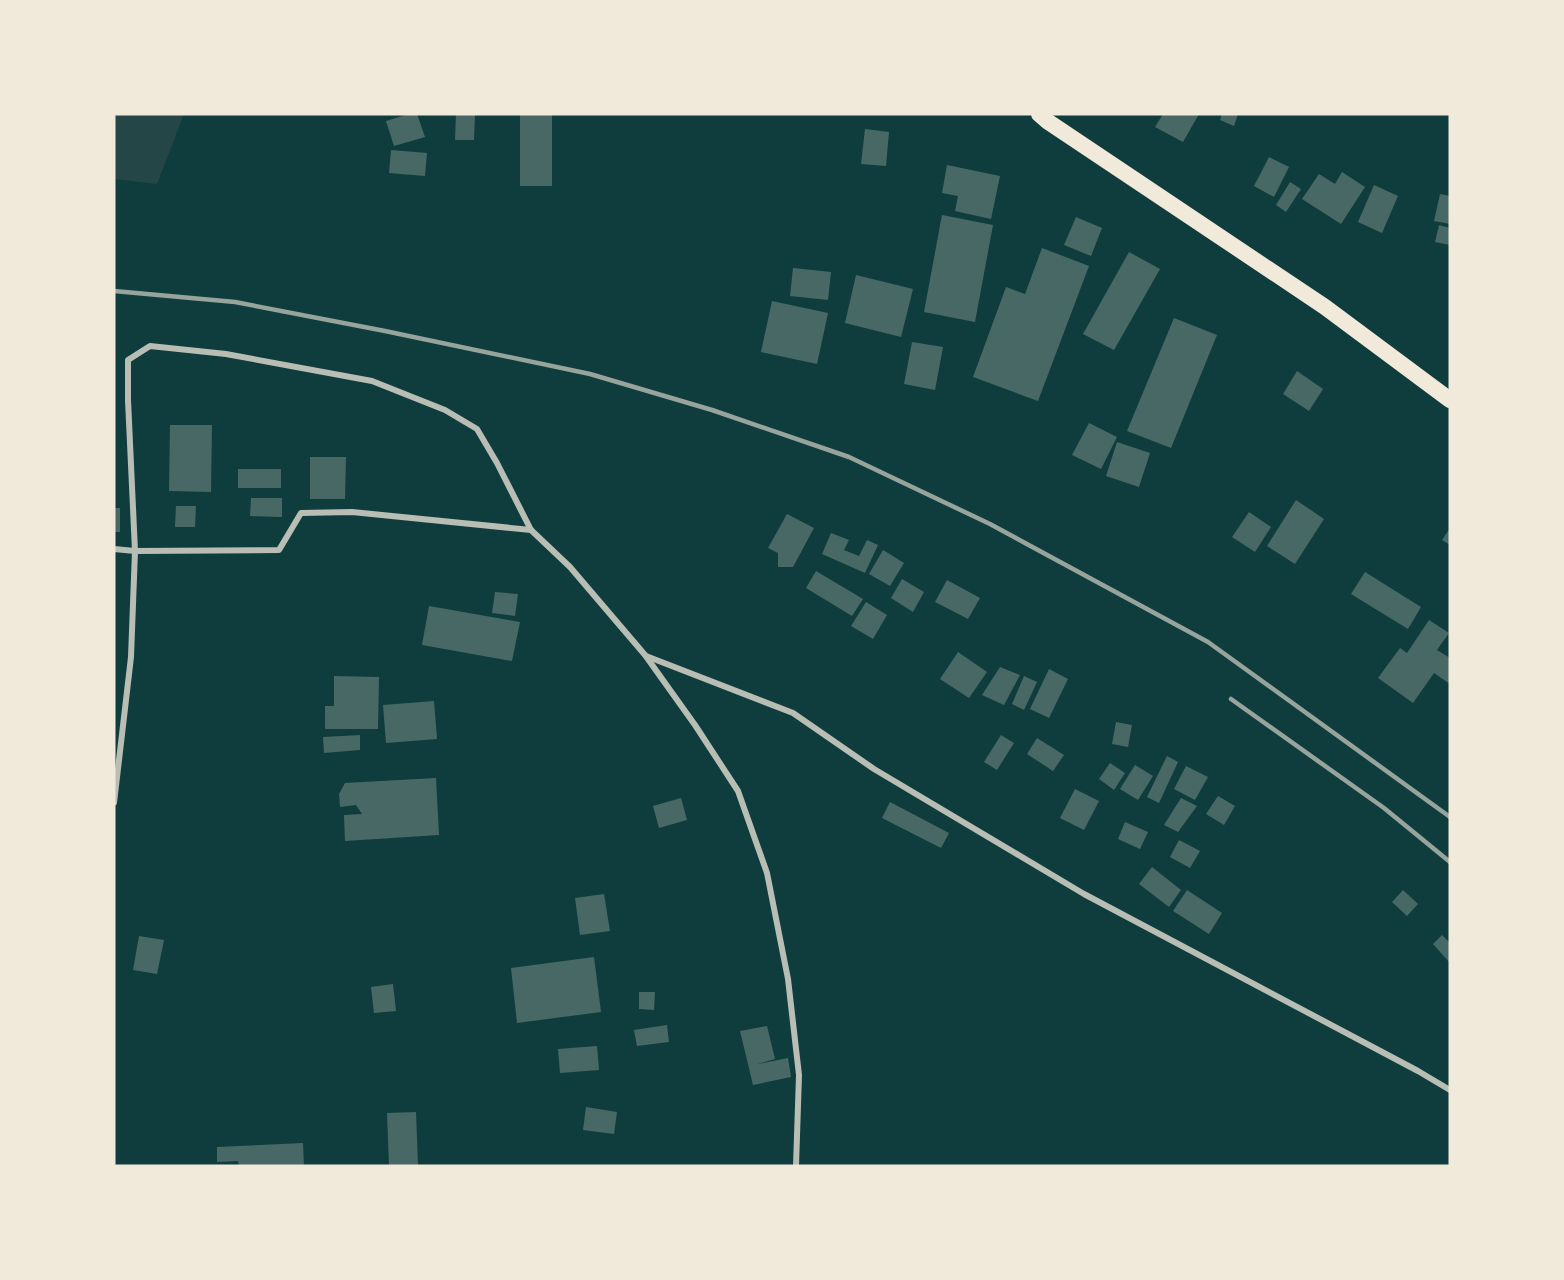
<svg xmlns="http://www.w3.org/2000/svg" width="1564" height="1280" font-family="'Sofia Sans Condensed',sans-serif">
<rect width="100%" height="100%" fill="#0f3d3e"/>
<polygon fill="#244646" points="114,114 184,114 157,184 114,179"/>
<g fill="#486865">
<polygon points="409,114 417,114 425,137 394,146 386,121"/>
<polygon points="456,114 475,114 474,140 455,140"/>
<rect x="520" y="114" width="32" height="72"/>
<polygon points="1163,114 1199,114 1183,142 1155,127"/>
<polygon points="1222,114 1238,114 1234,126 1220,120"/>
<polygon points="865,129 889,132 886,166 861,164"/>
<polygon points="391,150 427,153 425,176 389,173"/>
<polygon points="1269,157 1289,167 1274,197 1254,186"/>
<polygon points="947,165 1000,176 991,219 955,211 958,196 942,193"/>
<polygon points="1342,172 1365,187 1341,224 1302,199 1319,174 1335,184"/>
<polygon points="1290,182 1301,189 1286,212 1276,205"/>
<polygon points="1374,185 1398,196 1382,233 1358,222"/>
<polygon points="1440,194 1450,196 1450,224 1434,221"/>
<polygon points="942,215 993,225 975,322 924,312"/>
<polygon points="1076,217 1102,228 1091,256 1064,245"/>
<polygon points="1439,225 1450,228 1450,245 1435,242"/>
<polygon points="1042,248 1089,266 1038,401 973,377 1006,287 1025,294"/>
<polygon points="1129,252 1160,269 1114,350 1083,334"/>
<polygon points="793,268 831,272 828,300 790,296"/>
<polygon points="856,275 913,289 901,337 845,323"/>
<polygon points="772,301 828,313 817,364 761,352"/>
<polygon points="1174,318 1217,335 1171,448 1127,431"/>
<polygon points="912,342 943,347 935,390 904,384"/>
<polygon points="1297,371 1323,389 1309,411 1283,394"/>
<polygon points="1089,423 1117,437 1101,469 1072,455"/>
<polygon points="170,425 212,425 211,492 169,491"/>
<polygon points="1117,442 1150,453 1139,487 1106,476"/>
<polygon points="310,457 346,457 345,499 310,499"/>
<rect x="238" y="469" width="43" height="19"/>
<polygon points="251,498 282,498 282,517 250,516"/>
<polygon points="1296,500 1324,519 1295,564 1267,546"/>
<polygon points="176,506 196,506 195,527 175,527"/>
<rect x="114" y="508" width="6" height="24"/>
<polygon points="1249,512 1271,527 1255,552 1232,537"/>
<polygon points="787,514 814,528 793,567 778,567 778,553 768,548"/>
<polygon points="1450,528 1450,545 1442,540"/>
<polygon points="831,533 849,540 844,550 859,556 867,540 878,545 865,573 822,554"/>
<polygon points="883,550 904,563 890,586 869,574"/>
<polygon points="816,571 863,599 852,616 806,588"/>
<polygon points="1365,572 1421,607 1408,629 1351,594"/>
<polygon points="902,579 924,592 913,612 891,598"/>
<polygon points="947,580 980,598 968,619 935,602"/>
<polygon points="495,592 518,594 515,616 492,613"/>
<polygon points="866,602 887,615 873,639 851,626"/>
<polygon points="429,606 520,622 512,661 422,645"/>
<polygon points="1429,620 1449,633 1437,650 1450,658 1450,684 1434,673 1413,703 1378,678 1400,648 1407,653"/>
<polygon points="958,652 987,672 969,698 940,679"/>
<polygon points="1000,667 1020,675 1004,705 982,695"/>
<polygon points="1049,669 1068,679 1049,718 1030,709"/>
<polygon points="334,676 379,677 378,729 325,729 325,706 334,706"/>
<polygon points="1024,676 1037,682 1024,710 1012,704"/>
<polygon points="434,701 437,739 386,743 383,705"/>
<polygon points="1116,722 1132,725 1128,747 1112,744"/>
<polygon points="360,735 360,750 324,753 323,737"/>
<polygon points="1001,735 1014,743 997,770 984,762"/>
<polygon points="1037,738 1064,755 1053,771 1027,754"/>
<polygon points="1167,756 1178,762 1159,803 1147,797"/>
<polygon points="1110,763 1125,773 1114,790 1099,779"/>
<polygon points="1135,765 1153,776 1138,800 1120,789"/>
<polygon points="1186,766 1208,777 1195,800 1174,789"/>
<polygon points="436,778 439,835 345,841 344,815 362,814 356,805 340,807 339,794 345,783"/>
<polygon points="1075,789 1099,801 1084,830 1060,818"/>
<polygon points="1218,796 1235,806 1224,825 1206,814"/>
<polygon points="681,798 687,820 659,828 653,806"/>
<polygon points="1181,798 1197,806 1178,832 1164,825"/>
<polygon points="890,802 949,833 941,848 882,818"/>
<polygon points="1125,822 1148,832 1140,849 1118,839"/>
<polygon points="1179,840 1200,851 1190,868 1170,857"/>
<polygon points="1152,867 1181,890 1169,907 1139,884"/>
<polygon points="1187,890 1222,913 1209,934 1173,911"/>
<polygon points="1403,890 1418,904 1407,916 1392,902"/>
<polygon points="604,894 610,931 580,935 575,898"/>
<polygon points="1442,935 1450,943 1450,963 1433,944"/>
<polygon points="139,936 164,940 157,974 133,970"/>
<polygon points="594,957 601,1012 517,1023 511,968"/>
<polygon points="393,984 396,1011 374,1013 371,987"/>
<polygon points="639,992 655,992 654,1010 639,1009"/>
<polygon points="667,1025 669,1042 637,1046 634,1030"/>
<polygon points="767,1026 775,1059 758,1064 788,1058 791,1077 753,1085 740,1031"/>
<polygon points="597,1046 599,1070 560,1073 558,1049"/>
<polygon points="586,1107 617,1112 614,1134 583,1130"/>
<polygon points="416,1112 418,1165 389,1166 387,1113"/>
<polygon points="303,1143 304,1166 239,1166 238,1161 217,1162 217,1147"/>
</g>
<g fill="none" stroke-linecap="round" stroke-linejoin="round">
<g stroke="#b8beb3" stroke-width="6">
<polyline points="114,549 135,551 279,550 301,513 352,512 531,530"/>
<polyline points="646,656 793,713 874,769 1084,894 1418,1071 1450,1090"/>
<polyline points="114,803 131,657 135,551 128,400 128,360 150,346 226,354 372,381 445,410 477,429 497,463 531,530 570,567 645,655 695,725 738,791 767,873 788,979 799,1075 796,1166"/>
</g>
<polyline stroke="#f1e9da" stroke-width="16" points="1039,114 1047,121 1325,307 1450,400"/>
<g stroke="#97a49c" stroke-width="4.5">
<polyline points="114,291 235,302 385,331 590,374 712,410 849,457 990,524 1208,642 1450,817"/>
<polyline points="1231,699 1384,808 1450,862"/>
</g>
</g>
<rect width="1564" height="1280" fill="none" stroke="#f1e9da" stroke-width="231"/>
</svg>
